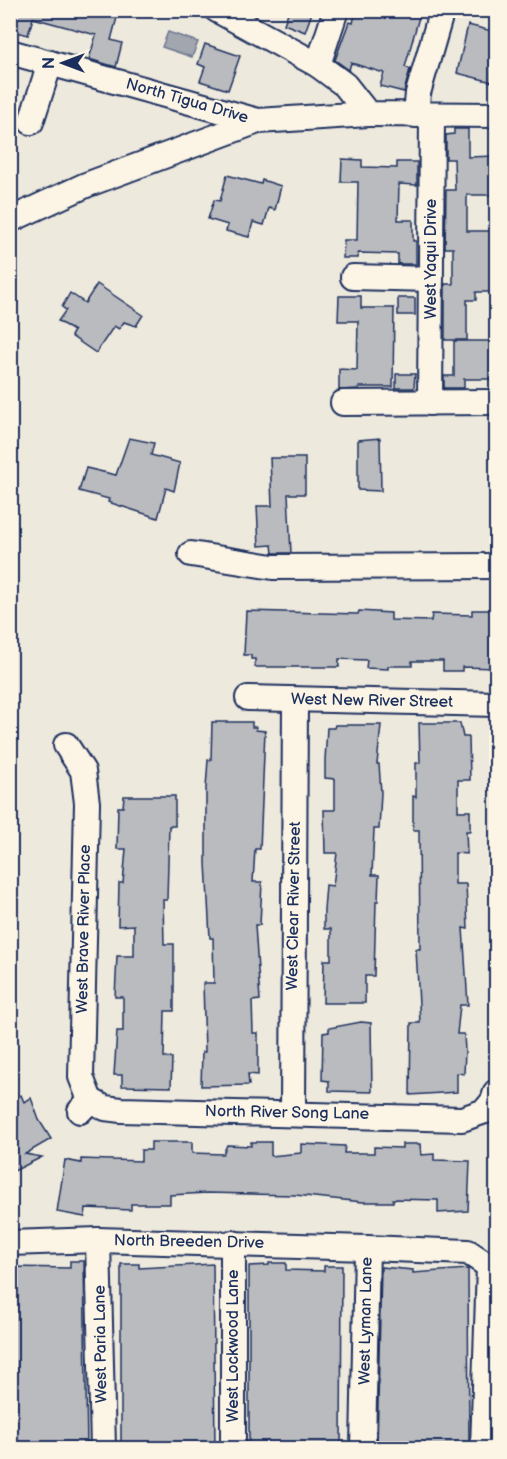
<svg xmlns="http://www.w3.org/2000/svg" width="507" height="1459" font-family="'Balsamiq Sans',sans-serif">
<rect width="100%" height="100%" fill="#eee9dd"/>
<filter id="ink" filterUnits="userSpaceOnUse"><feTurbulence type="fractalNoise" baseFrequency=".0167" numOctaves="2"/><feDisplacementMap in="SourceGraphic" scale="12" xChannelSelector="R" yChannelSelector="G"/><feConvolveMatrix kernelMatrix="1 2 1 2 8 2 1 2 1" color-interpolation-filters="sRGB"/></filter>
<g filter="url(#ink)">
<polygon fill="#a2a7af" stroke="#6c778f" stroke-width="1.5" points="168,32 198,42 192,57 162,47"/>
<g fill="#babbbe" stroke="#1b2f5e" stroke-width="1.5">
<polygon points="10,10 119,10 111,40 122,43 116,67 89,59 96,35 33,18 28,35 10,30"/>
<polygon points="289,10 313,10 305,32 284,24"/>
<polygon points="356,10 421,10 405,67 410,69 404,92 380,86 384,73 351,63 349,70 335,60 349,22 353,23"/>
<polygon points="468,25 496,32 496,83 457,73"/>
<polygon points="205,44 240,56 228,90 200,81 205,67 198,64"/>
<polygon points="454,129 468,129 468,157 496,156 496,195 467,195 467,231 496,231 496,292 476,292 476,300 467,300 467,340 445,340 445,284 453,284 453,248 445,248 446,190 455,190 454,159 446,159 446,135 454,134"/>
<polygon points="342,159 362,160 362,167 397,168 397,162 417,162 417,185 399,184 398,220 413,220 413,241 416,241 416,264 398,264 398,254 358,253 358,258 343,258 344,240 357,240 358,182 341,182"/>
<polygon points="227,175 261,184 262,180 281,186 275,210 269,208 264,225 253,222 249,237 226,231 228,225 208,219 214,200 220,201"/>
<polygon points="97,284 143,315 136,326 124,322 119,329 114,326 96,353 71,336 74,331 58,321 66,310 62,307 70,293 85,303"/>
<polygon points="339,296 361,296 361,308 394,308 393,387 359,387 359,389 339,390 339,369 357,370 358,321 338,321"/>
<rect x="398" y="298" width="17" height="17"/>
<polygon points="454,341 496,341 496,379 464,379 464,388 444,388 444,376 454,376"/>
<polygon points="396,374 415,374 414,388 396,388"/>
<polygon points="129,438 154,443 151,455 180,463 174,491 166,488 158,518 108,502 109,499 79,491 86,468 116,475"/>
<polygon points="380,438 381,491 358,490 358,440"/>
<polygon points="270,458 305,458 305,494 288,494 291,553 273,553 272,545 259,546 257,506 272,506"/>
<polygon points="472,610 496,610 496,668 462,667 462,671 443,671 443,661 412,661 412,666 388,666 388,669 366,668 367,660 339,659 339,667 255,667 255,659 251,659 251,655 244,655 246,611 358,614 359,611 391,613 391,620 431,621 432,614 472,615"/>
<polygon points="212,722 252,722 252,727 256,727 256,730 265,731 260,849 255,849 253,882 262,882 260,925 255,925 260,1000 252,1001 253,1033 258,1033 258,1075 248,1074 249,1085 201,1086 202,1052 205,1052 203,983 214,983 213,938 210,938 206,863 206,788 208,760 211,760"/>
<polygon points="419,723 460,723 463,737 469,737 470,780 458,780 458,811 470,811 470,831 466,831 467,854 455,853 455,884 466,884 468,929 463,928 468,1005 460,1005 457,1034 464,1034 465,1051 464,1074 457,1073 457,1092 410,1095 411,1023 420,1023 416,949 420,949 419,830 413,830 413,796 416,797 416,763 420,763"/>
<polygon points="335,725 381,725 377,764 379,764 381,793 379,829 374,829 372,875 379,875 378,901 376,901 374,976 365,976 365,1003 323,1003 324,960 331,960 331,929 324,929 324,910 326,885 333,886 337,853 325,853 324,810 335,810 335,779 325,778 325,760 327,728 334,728"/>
<polygon points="124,796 175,796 175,826 169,826 167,900 163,900 164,944 174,944 174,1011 165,1011 164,1057 172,1058 171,1087 122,1086 122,1075 114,1075 117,1031 123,1031 123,997 115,997 117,956 134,956 134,925 118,926 119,883 123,883 126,849 117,849 118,807 123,807"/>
<polygon points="361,1022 371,1023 372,1092 329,1091 329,1081 322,1080 323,1033 329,1032 329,1028"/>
<polygon points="21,1095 24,1102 31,1098 39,1120 51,1139 25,1154 42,1157 10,1173 10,1102"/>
<polygon points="151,1142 192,1142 192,1153 223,1154 227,1145 251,1146 251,1142 271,1142 271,1156 301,1153 301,1144 345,1146 344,1153 374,1153 374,1147 402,1148 402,1144 420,1144 421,1155 434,1154 434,1160 470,1161 468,1211 438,1213 438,1200 393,1199 393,1202 363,1202 295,1195 207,1193 170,1195 170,1204 131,1204 131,1210 86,1208 85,1217 57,1212 65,1160 81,1163 81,1159 141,1161 141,1150 151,1150"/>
<polygon points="70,1261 84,1261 87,1449 10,1449 10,1267 70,1268"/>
<polygon points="269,1263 286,1263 286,1270 324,1271 324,1266 342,1266 341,1449 249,1449 249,1266 269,1265"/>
<polygon points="121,1264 139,1264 139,1268 213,1264 215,1449 121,1449"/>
<polygon points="381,1267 413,1270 413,1273 468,1269 469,1449 377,1449"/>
</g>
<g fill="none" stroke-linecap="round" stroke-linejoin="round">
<g stroke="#1b2f5e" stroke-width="28">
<g id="minor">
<polyline points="217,10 318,65 345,85 368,114 496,115"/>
<polyline points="10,52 258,121 368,114"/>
<polyline points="318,65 336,10"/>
<polyline points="416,115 418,93 442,10"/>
<polyline points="31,122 50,63"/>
<polyline points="10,220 86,185 258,121"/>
<polyline points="353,277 431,279"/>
<polyline points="343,403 496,402"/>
<polyline points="430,403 432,115"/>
<polyline points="191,554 273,567 496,566"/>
<polyline points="248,698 496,704"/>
<polyline points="66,745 83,771 87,803 81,1077 90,1100 80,1111"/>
<polyline points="90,1100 105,1108 121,1110 462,1119 485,1111"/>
<polyline points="485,1111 493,1101 496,1092"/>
<polyline points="293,1112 295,700"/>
<polyline points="98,1240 103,1448"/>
<polyline points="10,1243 98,1240 367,1248"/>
<polyline points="233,1243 233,1448"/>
<polyline points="363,1448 367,1248 468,1252 489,1266 483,1448"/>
</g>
</g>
<use href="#minor" stroke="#fcf5e5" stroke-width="24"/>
</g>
</g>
<g text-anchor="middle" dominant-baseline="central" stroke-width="4.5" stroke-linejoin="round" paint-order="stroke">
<g font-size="16" fill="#1b2f5e" stroke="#fcf5e5">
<text transform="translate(187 101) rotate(16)">North Tigua Drive</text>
<text transform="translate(431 259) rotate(-90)">West Yaqui Drive</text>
<text transform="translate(372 701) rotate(1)">West New River Street</text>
<text transform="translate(294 906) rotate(-89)">West Clear River Street</text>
<text transform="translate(84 929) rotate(-89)">West Brave River Place</text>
<text transform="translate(287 1113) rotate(1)">North River Song Lane</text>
<text transform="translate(189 1242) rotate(1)">North Breeden Drive</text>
<text transform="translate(366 1321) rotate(-89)">West Lyman Lane</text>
<text transform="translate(101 1344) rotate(-91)">West Paria Lane</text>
<text transform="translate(233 1346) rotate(-90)">West Lockwood Lane</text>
</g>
</g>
<rect width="507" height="1459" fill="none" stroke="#fcf5e5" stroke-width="36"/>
<rect x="18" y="18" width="471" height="1423" fill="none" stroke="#1b2f5e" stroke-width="2" filter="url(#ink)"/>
<g transform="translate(63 63) rotate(270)" stroke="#fcf5e5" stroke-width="4.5" paint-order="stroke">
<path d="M0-4.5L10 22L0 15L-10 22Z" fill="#1b2f5e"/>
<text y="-9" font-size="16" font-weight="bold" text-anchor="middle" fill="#1b2f5e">N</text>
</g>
</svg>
